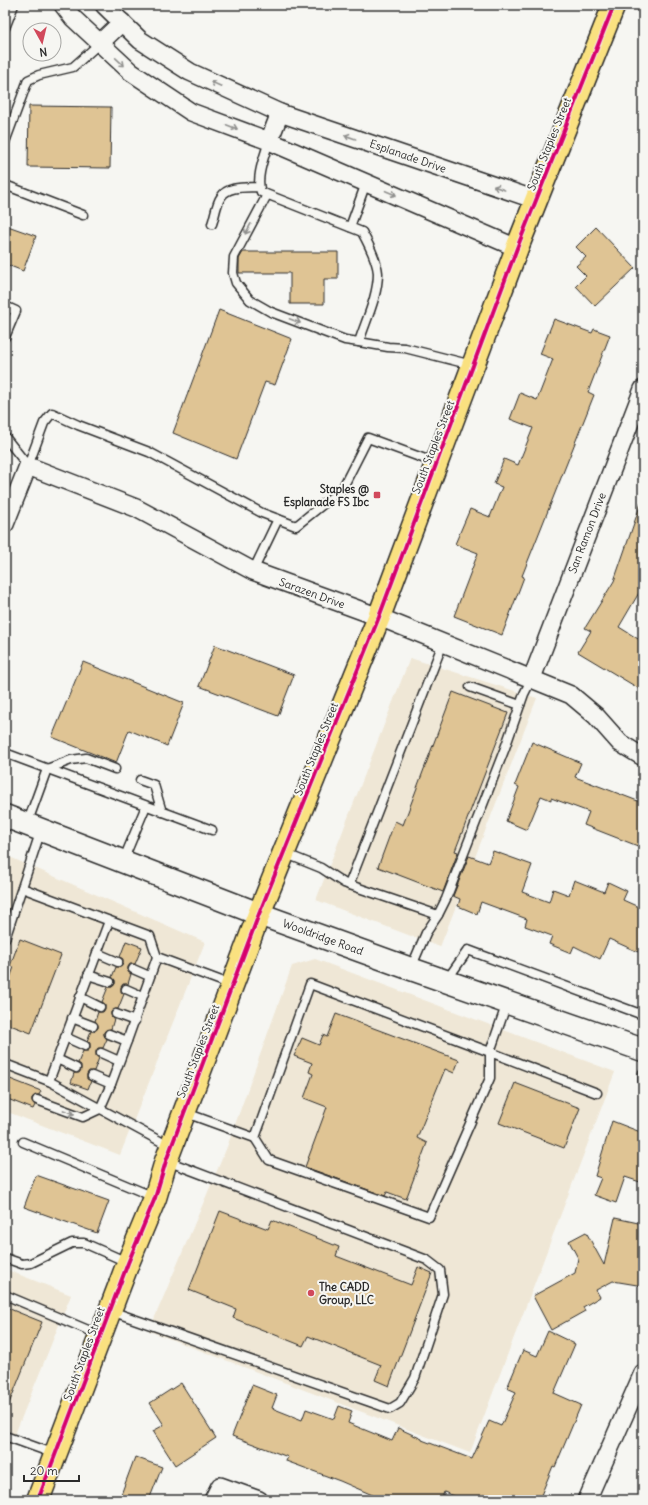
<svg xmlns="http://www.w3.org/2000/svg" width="648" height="1505" font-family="Delius,sans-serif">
<rect width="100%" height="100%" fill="#f6f6f2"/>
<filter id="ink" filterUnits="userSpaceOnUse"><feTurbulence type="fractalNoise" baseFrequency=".025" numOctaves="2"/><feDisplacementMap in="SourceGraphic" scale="8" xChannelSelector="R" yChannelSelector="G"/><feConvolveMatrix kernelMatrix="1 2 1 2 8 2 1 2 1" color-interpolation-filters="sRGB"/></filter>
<g filter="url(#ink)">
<g fill="#efe7d6">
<polygon points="410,658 537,698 440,947 316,900"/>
<polygon points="5,855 205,942 120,1155 5,1111"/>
<polygon points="315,959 615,1072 470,1453 149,1331 227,1147 292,966"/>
<polygon points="5,1269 71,1295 5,1459"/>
</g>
<g fill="#dfc494" stroke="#2b2b2b">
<polygon points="29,106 111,107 110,168 28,167"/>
<polygon points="5,225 36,236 23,271 5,264"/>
<polygon points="596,227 635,268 595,306 576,286 586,276 576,266 586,257 576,247"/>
<polygon points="243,252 338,252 338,279 324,279 324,304 290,304 290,273 239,273 239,259"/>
<polygon points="219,310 292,339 275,385 265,382 236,459 173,433"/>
<polygon points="554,319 592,333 594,329 610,335 588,392 594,395 522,576 524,577 502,635 454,616 478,553 455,544 470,509 490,517 502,487 494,484 504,459 518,465 533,428 510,419 520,393 537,400 553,359 540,354"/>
<polygon points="641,503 643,504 643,586 619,627 643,642 643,691 578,652 591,631 585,628 614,581"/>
<polygon points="215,645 294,675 278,716 199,686"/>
<polygon points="83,662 184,703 167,746 129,730 116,763 52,737"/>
<polygon points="453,692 508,713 455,851 458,852 443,892 378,867 395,821 403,825"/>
<polygon points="532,742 581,763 575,777 643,803 643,848 584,825 589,812 551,798 551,800 541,796 527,830 506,821 519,787 515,785"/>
<polygon points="493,851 532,865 522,892 549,902 553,889 569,895 574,880 604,892 608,882 627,891 623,900 643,909 643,940 638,952 609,939 600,959 574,946 571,953 549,944 552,936 525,926 527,919 481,902 477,914 458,906 460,899 453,896 469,856 488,863"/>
<polygon points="20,939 61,955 31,1033 5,1023 5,992 14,967 10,966"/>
<polygon points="126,941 142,947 135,964 130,964 128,967 128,972 131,974 128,984 123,984 121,987 121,992 124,994 118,1009 115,1009 111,1012 111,1015 114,1019 111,1029 106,1030 104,1032 104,1035 107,1039 103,1048 98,1048 96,1051 96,1056 99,1058 94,1071 89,1071 87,1074 87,1079 91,1081 88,1089 71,1083 74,1073 79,1073 81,1070 81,1065 78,1063 83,1051 88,1051 90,1048 90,1043 87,1041 91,1031 94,1031 98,1028 98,1025 95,1021 98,1012 103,1012 105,1009 105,1004 102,1002 108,987 112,987 115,984 115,980 112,977 116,967 121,967 123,964 123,959 120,957"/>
<polygon points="336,1014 459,1060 454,1073 445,1069 417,1138 427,1143 406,1199 387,1192 385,1196 305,1167 327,1107 304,1098 313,1074 309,1072 312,1063 294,1056 302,1038 319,1045 323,1035 327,1037"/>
<polygon points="5,1077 41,1091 39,1095 36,1095 32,1098 32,1101 35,1105 33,1109 5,1098"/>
<polygon points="515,1083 580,1108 564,1148 499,1123"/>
<polygon points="612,1121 643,1133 643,1183 625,1177 616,1203 594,1195 601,1178 595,1176"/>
<polygon points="36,1175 109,1201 97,1233 24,1207"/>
<polygon points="220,1211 268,1229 272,1220 339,1247 336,1256 411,1285 418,1267 432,1273 389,1386 375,1380 381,1365 308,1336 303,1346 233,1318 236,1309 189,1290"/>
<polygon points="615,1218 643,1224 643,1286 613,1281 596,1290 600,1297 583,1307 585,1311 551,1330 533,1296 575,1273 578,1258 569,1241 586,1232 604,1265"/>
<polygon points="5,1307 42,1322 6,1411 5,1411"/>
<polygon points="548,1331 575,1344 554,1393 581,1405 555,1467 553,1466 539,1500 464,1500 444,1492 441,1500 384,1500 340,1481 286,1461 288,1457 232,1436 252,1385 277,1395 272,1408 302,1420 306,1409 334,1419 339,1406 352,1411 348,1423 392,1441 398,1428 422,1439 422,1440 472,1459 489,1421 501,1426 516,1392 507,1388 523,1350 537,1356"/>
<polygon points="181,1383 216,1438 175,1465 153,1431 164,1425 150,1403"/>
<polygon points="135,1457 162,1467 149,1500 119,1500"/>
</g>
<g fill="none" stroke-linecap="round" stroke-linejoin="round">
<g stroke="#2b2b2b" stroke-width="11">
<g id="lane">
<polyline points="5,28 14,5"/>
<path d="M269 141C265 155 255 178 261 192L362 232C368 243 377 260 378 273 378 296 366 320 359 342L388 347 405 348 472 365"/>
<polyline points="5,142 28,80 39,75 73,67 100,43"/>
<polyline points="5,185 83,215"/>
<polyline points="267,195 234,257 233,273 236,283 250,300 271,312 345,340 359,342"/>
<path d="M212 224C215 216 216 204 221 197 228 185 248 188 259 187"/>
<polyline points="350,227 366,183"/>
<polyline points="5,306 16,311 5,337"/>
<polyline points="5,437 28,466"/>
<polyline points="28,466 44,423 52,413 78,425 149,452 262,513 296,526 342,489 368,438 436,463"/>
<polyline points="253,571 278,519"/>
<polyline points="470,687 520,705"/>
<polyline points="5,753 212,830"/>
<polyline points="140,780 154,785 162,812"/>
<polyline points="27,824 47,769 71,760 86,758 115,769"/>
<polyline points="284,853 321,868 344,883 438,915"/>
<polyline points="123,861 146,806"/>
<polyline points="349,885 443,643"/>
<polyline points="22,888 150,936 157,957 232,985"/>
<polyline points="5,939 41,830"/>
<polyline points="97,953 118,962"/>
<polyline points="411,968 426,933 438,915 446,899 505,748 524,694 532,678"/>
<polyline points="133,969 149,976"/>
<polyline points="88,975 110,982"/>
<polyline points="446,981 468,950 643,1015"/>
<polyline points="126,989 142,996"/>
<polyline points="80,997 100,1007"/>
<polyline points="116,1014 135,1021"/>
<polyline points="72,1018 93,1026"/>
<polyline points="109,1034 127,1041"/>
<polyline points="65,1037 85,1046"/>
<polyline points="101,1053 119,1061"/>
<polyline points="57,1059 76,1068"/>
<polyline points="5,1064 49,1081 171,1147"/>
<polyline points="643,1073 643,1082"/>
<polyline points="92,1076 111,1084"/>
<polyline points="49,1081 109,921"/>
<polyline points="37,1100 83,1117 100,1109 111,1084 127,1041 157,957"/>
<polyline points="186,1113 255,1138 310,984 490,1052 507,1003"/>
<polyline points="255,1138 269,1160 429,1217 490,1078 490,1052 597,1093"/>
<polyline points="23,1142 154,1197"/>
<polyline points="5,1258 22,1264 31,1263 72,1243 84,1243 127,1262"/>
<polyline points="5,1295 100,1335"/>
<polyline points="111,1311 390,1409 400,1403 415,1378 443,1294 440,1270 427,1260 167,1161"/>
<polyline points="5,1436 55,1454"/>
</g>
</g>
<g stroke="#2b2b2b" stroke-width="20">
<g id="street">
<polyline points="63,5 73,18 131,72 191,112 269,141 517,248"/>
<polyline points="104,5 140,40 190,72 280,113 536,200"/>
<polyline points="100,43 122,22"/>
<polyline points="269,141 280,113"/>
<polyline points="5,524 28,466 136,508 253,571 379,617 571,695 596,716 620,743 643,757"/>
<polyline points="532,678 643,389"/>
<polyline points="213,1500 220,1486 259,1500"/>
<polyline points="587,1500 643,1373"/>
</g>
</g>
<g stroke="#2b2b2b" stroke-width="25">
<polyline id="secondary" points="5,816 259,914 411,969 643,1050"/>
</g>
<g stroke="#2b2b2b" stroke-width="25">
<polyline id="primary" points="38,1500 128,1263 155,1198 166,1161 259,914 379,617 517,248 614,5"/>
</g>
<use href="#lane" stroke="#f6f6f2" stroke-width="8"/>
<use href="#street" stroke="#f6f6f2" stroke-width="17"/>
<use href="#secondary" stroke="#f6f6f2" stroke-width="22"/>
<use href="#primary" stroke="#fae180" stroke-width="22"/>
<g stroke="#f6f6f2" stroke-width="6">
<polyline id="cycleway" points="38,1500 128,1263 155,1198 166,1161 259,914 379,617 517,248 614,5"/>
</g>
<use href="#cycleway" stroke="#d6006c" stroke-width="4"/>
</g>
<defs><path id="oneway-shaft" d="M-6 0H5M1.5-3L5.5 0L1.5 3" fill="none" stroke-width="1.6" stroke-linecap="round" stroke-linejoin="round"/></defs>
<g stroke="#90908e">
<use href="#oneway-shaft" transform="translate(120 62) rotate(43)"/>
<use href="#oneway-shaft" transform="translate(216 84) rotate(-156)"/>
<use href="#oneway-shaft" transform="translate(232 127) rotate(21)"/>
<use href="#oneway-shaft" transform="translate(350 137) rotate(-161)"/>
<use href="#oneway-shaft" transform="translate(499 188) rotate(-161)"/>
<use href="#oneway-shaft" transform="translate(391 193) rotate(23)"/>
<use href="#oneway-shaft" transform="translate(248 229) rotate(119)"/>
<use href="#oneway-shaft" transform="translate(295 321) rotate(21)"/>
<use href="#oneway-shaft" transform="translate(69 1112) rotate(20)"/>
</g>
</g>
<g fill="#d1495b" stroke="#f6f6f2" stroke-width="1.5">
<rect x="373" y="491" width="8" height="8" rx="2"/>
<circle cx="311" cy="1293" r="4"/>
</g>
<g text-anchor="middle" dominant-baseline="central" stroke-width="4" stroke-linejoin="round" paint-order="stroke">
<g font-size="11" fill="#2b2b2b" stroke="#f6f6f2">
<text transform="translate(549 144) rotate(-68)">South Staples Street</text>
<text transform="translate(408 156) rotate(19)">Esplanade Drive</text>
<text transform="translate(433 447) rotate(-69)">South Staples Street</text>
<text transform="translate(587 533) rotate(-69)">San Ramon Drive</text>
<text transform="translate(312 593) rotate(20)">Sarazen Drive</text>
<text transform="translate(316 749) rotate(-68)">South Staples Street</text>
<text transform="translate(323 937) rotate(20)">Wooldridge Road</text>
<text transform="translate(198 1051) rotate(-69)">South Staples Street</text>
<text transform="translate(84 1354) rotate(-70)">South Staples Street</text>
</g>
<g font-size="11" font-weight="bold" fill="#2b2b2b" stroke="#f6f6f2" text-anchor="end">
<text x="369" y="489">Staples @<tspan x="369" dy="13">Esplanade FS Ibc</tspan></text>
<text x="319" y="1287" text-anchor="start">The CADD<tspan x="319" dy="13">Group, LLC</tspan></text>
</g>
</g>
<rect width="648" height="1505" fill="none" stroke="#f6f6f2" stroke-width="20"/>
<rect x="10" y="10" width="628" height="1485" fill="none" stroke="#2b2b2b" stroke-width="1.5" filter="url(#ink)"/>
<g transform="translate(42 42) rotate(172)"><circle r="19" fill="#f6f6f2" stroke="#a5a5a2"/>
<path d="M0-3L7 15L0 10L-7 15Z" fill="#d1495b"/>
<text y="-6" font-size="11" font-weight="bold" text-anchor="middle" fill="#2b2b2b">N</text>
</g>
<path d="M24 1475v6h55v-6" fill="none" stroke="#2b2b2b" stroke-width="2"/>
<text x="30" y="1475" font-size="12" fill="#2b2b2b" stroke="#f6f6f2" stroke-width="3" paint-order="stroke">20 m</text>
</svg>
